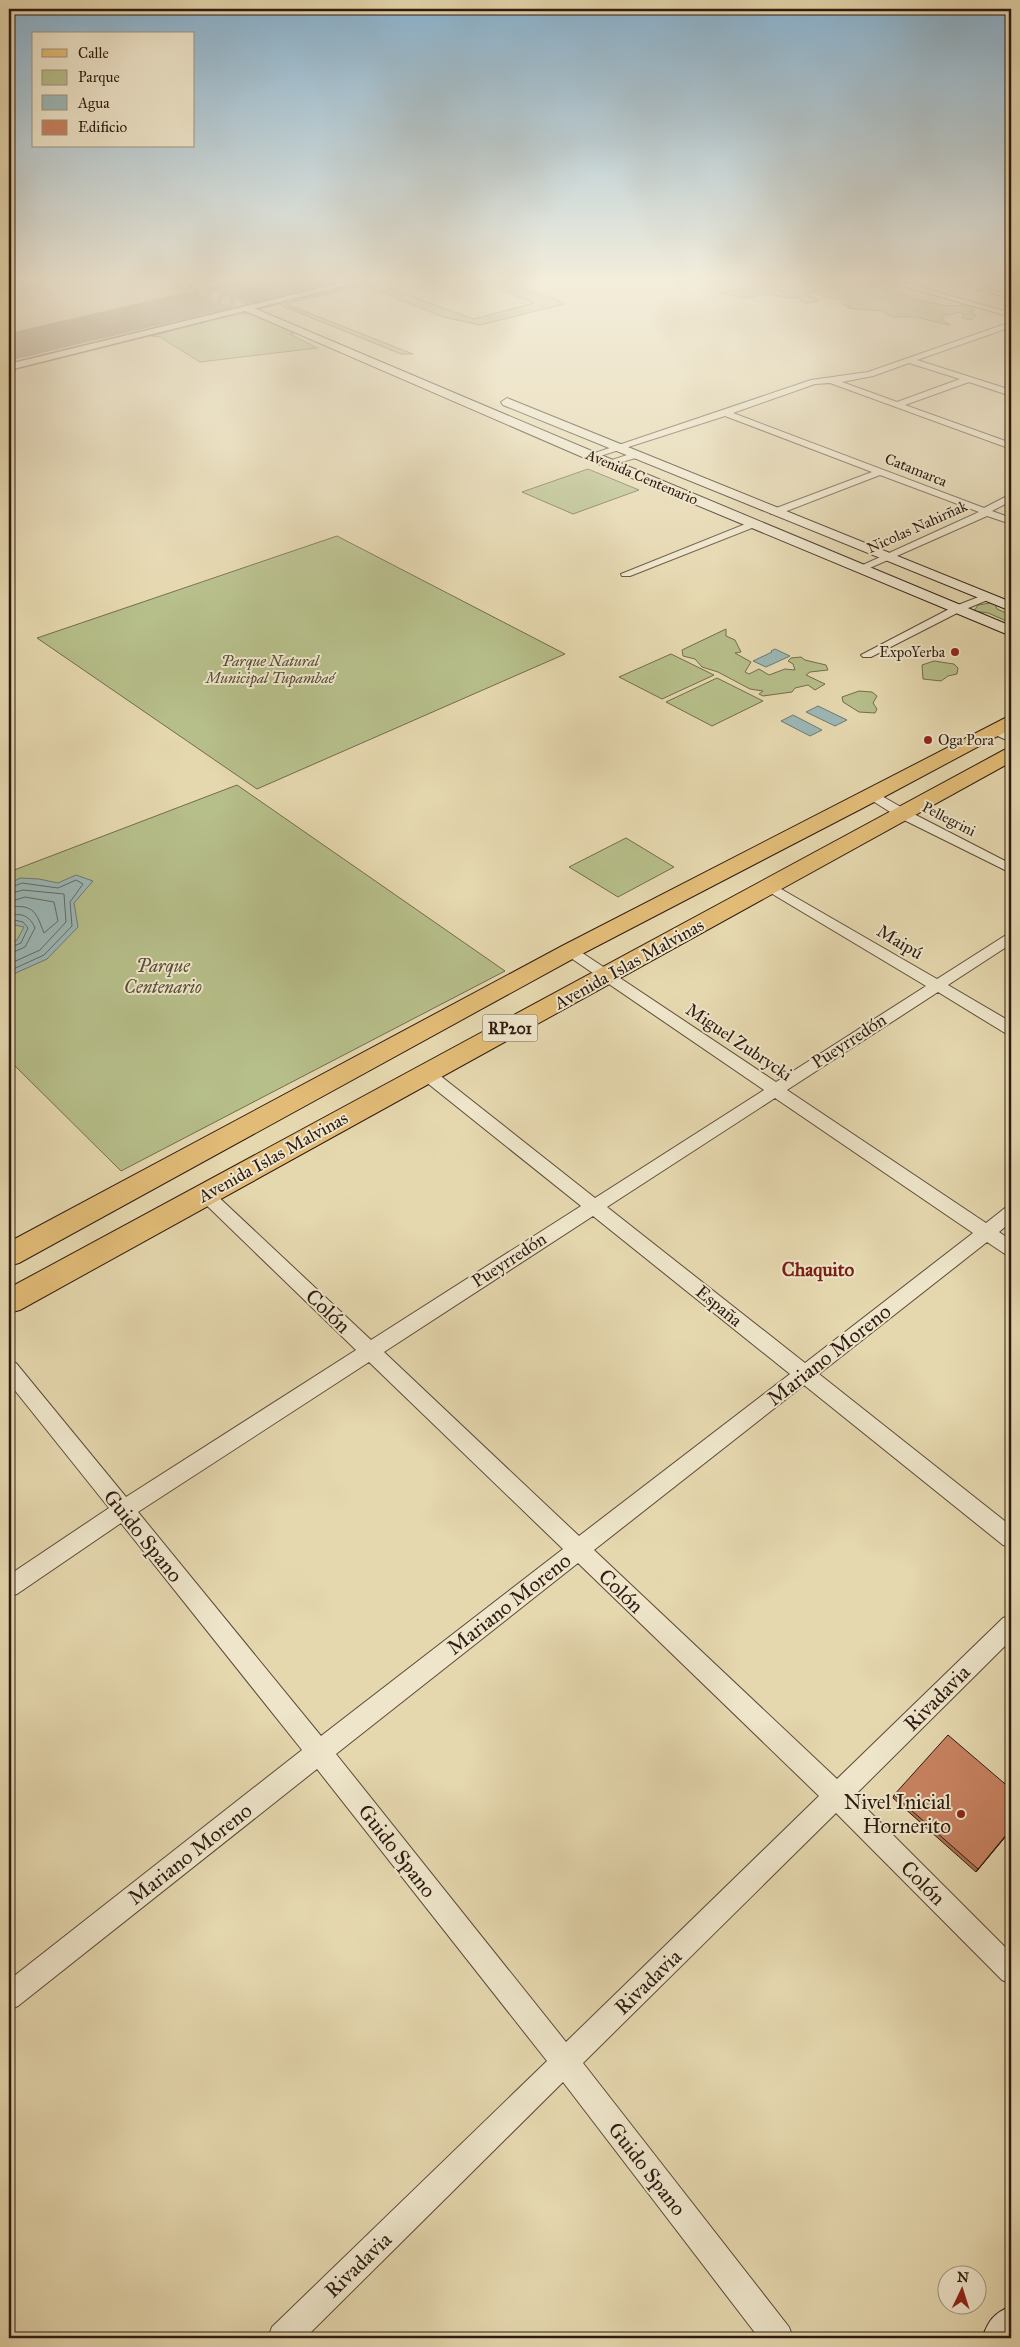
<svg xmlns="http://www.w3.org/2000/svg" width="1020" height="2347" font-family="'IM FELL Great Primer',serif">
<rect width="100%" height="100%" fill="#e5d7ae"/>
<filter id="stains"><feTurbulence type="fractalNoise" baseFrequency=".004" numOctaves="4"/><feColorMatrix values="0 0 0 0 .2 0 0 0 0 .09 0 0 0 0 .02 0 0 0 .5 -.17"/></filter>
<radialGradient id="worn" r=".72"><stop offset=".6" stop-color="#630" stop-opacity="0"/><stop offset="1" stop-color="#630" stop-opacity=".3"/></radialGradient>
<g fill="#b6be89" stroke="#726c4d">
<polygon points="190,277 398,277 286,304 413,354 401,354 280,305 281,303 243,314 252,314 258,318 299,331 290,334 317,348 200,362 160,337 151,336 231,315 191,317 9,359 9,335 210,289"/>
<polygon points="468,277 490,277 558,300 564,304 480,325 443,317 366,286 377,284 474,319 534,303"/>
<path d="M793 277H843L860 283H882L877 286C900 293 925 304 951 306 959 307 964 301 975 310L969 312 976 315 972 320 961 318 964 315 959 312 950 315 941 314 945 317 941 319 950 325 915 317H892L882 311 847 308 850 306 843 305 841 299 823 297 817 291 806 295 819 300 818 301 806 303 801 301 803 298H788L768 294 743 298 720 293 738 289 743 290 756 285 776 283 777 289 784 291 788 289 786 286 797 279Z"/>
<polygon points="588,469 639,490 573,514 522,492"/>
<polygon points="337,536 565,654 257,789 37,638"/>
<polygon points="990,603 995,604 997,609 1011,615 1011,623 988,613 974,611 978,605"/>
<polygon points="726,629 726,636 735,640 741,652 735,653 751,662 745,672 749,674 759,669 769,675 785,669 795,670 793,664 788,661 791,658 801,657 805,660 826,665 828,670 810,672 806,675 825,684 815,690 808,685 795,688 792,692 763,696 759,694 763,691 750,689 718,672 702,667 695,659 683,656 682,650"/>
<polygon points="671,654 714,675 662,699 619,677"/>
<polygon points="934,661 954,664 958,668 957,674 948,676 941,681 923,679 922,665"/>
<polygon points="717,678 763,701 712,726 666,702"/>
<polygon points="859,691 872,692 877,696 873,703 877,709 875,713 859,712 843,702 842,697"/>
<polygon points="237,785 505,971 121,1171 9,1060 9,872"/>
<polygon points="626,838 674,867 618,897 569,867"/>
</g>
<g fill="#9bb7b6" stroke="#6f7974">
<polygon points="775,649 790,656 766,667 753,661 772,652 771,651"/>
<polygon points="818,706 847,720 835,726 806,712"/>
<polygon points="793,715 822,730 810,736 781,721"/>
<polygon points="76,875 93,881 74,903 78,927 47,959 9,976 9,944 17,940 24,927 15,925 9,930 9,884 20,878 39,879 58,883"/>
</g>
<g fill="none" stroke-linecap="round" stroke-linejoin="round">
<g stroke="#646964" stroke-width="1">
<polyline points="9,888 22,883 58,888 76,880 83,884 70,902 72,926 44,955 9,971"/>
<polyline points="9,894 23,890 64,894 66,922 40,950 9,964"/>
<path d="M9 902 25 897 54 902 58 921 44 933C36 913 35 904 9 907"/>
<path d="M9 916C21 912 30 916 35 928L25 947 9 954"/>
<polyline points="9,923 14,920 23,922 28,928 21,943 9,948"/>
</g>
<polygon fill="#8a7960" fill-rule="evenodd" points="252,277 328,277 322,286 9,361 9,333"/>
<polyline stroke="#c0b18f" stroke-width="8" stroke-dasharray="8 4.5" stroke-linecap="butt" points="187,287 247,308"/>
<g stroke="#5c4a38" stroke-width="2">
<g id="minor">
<polygon points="162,277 172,277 191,287 184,289"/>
<polygon points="872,277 884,277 1011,313 1011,317"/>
<polygon points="937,277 949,277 1010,295 1006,297"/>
<polygon points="1006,277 1011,277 1011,279 1007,279"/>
<path d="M1011 322V327L917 360 1011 390V396L969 382 905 405 1011 443V449L830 383 815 384 733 413 984 508 1011 494V501L992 511 1011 518V524L987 516 863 571 859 572 854 569 979 512 880 475 779 514H771V510L872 472 725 416 594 458 586 456 811 380 868 372ZM909 363 960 379 897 402 842 382 873 376Z"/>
<polygon points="636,452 639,453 639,457 608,466 603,463"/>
<polygon points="753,521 758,524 757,526 630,576 622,576 621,574"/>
<polygon points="986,594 991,597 990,599 961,611 871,657 863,657 861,655 953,607"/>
<polygon points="995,726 1011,733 1011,742 991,733 989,730 991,727"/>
<polygon points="873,791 908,811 1011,864 1011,873 898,817 868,798 866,795"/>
<path d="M769 882 937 979 1006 935 1011 934V944L948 985 1011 1022V1034L1005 1033 938 992 787 1090 986 1223 1005 1208 1011 1207V1222L999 1232 1011 1240V1256L1005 1254 987 1242 819 1374 1011 1526V1547L1003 1545 804 1385 594 1550 837 1779 1003 1618 1011 1615V1640L854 1796 1011 1953V1984L1002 1980 836 1813 583 2063 789 2327 793 2338H759L563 2082 305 2338H268L272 2327 547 2061 317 1769 18 2006 9 2010V1980L302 1750 121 1523 17 1594 9 1597V1575L109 1508 9 1383V1361L16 1363 126 1497 356 1350 199 1198 196 1194 199 1190 205 1188 211 1190 371 1340 581 1206 421 1078 419 1074 421 1070H433L595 1198 764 1090 565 954 563 951 565 948H575L776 1082 926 986 764 889 762 886 764 883ZM775 1098 973 1233 805 1363 607 1207ZM593 1216 790 1374 579 1536 384 1352ZM369 1362 563 1549 321 1736 138 1512ZM578 1563 819 1796 566 2042 336 1754Z"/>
</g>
</g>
<g stroke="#5c4a38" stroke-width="3">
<polygon id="tertiary" points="365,277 380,277 9,370 9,364"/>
</g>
<g stroke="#2e1b11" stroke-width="2">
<g id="secondary">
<polygon points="247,305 613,460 1011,626 1011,636 603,466 243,310 242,308"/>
<polygon points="507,398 1011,602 1011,611 503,405 501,402"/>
<path d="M1011 2306V2338H982C989 2320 993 2314 1011 2306Z"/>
</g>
</g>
<g stroke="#2e1b11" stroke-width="2">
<g id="primary">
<polygon points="1011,715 1011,729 880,799 578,956 19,1263 9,1266 9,1242 562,946"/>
<polygon points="1011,748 1011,762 20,1310 9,1313 9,1288 1004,750"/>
</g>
</g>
<use href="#minor" fill="#eee5ca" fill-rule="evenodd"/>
<use href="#tertiary" fill="#eee5ca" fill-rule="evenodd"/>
<use href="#secondary" fill="#eee5ca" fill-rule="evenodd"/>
<use href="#primary" fill="#e2bc77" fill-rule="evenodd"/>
</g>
<polygon fill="#ac7053" stroke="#2e1b11" points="1011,1789 1011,1830 976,1872 893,1798 894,1795"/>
<polygon fill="#8c5b44" stroke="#2e1b11" points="1011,1829 1011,1830 976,1872 978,1869"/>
<polygon fill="#c88261" stroke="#2e1b11" points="948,1735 1011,1789 1011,1829 978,1869 894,1795"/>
<linearGradient id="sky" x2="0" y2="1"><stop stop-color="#89b5d4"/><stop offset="0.46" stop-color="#f3eddb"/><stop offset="1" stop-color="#f3eddb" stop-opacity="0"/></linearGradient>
<rect width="1020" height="606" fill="url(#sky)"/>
<g fill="#8f2418" stroke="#eee5ca" stroke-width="2">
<circle cx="955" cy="652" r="5"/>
<circle cx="928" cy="740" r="5"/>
<circle cx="961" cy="1814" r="5"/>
</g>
<g text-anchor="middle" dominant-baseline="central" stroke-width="4" stroke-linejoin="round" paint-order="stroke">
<g font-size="15" fill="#2e1b11" stroke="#eee5ca">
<text transform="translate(916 470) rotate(22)">Catamarca</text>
<text transform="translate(642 477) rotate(23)">Avenida Centenario</text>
<text transform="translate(917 527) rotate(-24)">Nicolas Nahirñak</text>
<text transform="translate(949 819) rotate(27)">Pellegrini</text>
</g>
<g font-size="15" fill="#2e1b11" stroke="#eee5ca" text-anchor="end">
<text x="945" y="652">ExpoYerba</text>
<text x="938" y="740" text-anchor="start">Oga Pora</text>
</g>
<g font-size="15" font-style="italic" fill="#574c35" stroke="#eee5ca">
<text x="270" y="661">Parque Natural<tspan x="270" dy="17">Municipal Tupambaé</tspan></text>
</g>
<rect fill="#eee5ca" stroke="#685848" stroke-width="1" x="482.5" y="1014.5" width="55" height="27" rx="4"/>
<g font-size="16" font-weight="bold" fill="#2e1b11">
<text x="510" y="1028">RP201</text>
</g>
<g font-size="18" fill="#2e1b11" stroke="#eee5ca">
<text transform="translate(900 942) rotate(31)">Maipú</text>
<text transform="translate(629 964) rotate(-29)">Avenida Islas Malvinas</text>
<text transform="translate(849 1041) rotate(-33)">Pueyrredón</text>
<text transform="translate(739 1042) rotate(34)">Miguel Zubrycki</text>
<text transform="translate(273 1157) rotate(-29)">Avenida Islas Malvinas</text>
<text transform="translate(509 1260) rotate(-33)">Pueyrredón</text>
<text transform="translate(719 1306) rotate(39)">España</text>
</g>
<g font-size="18" font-style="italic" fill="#574c35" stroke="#eee5ca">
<text x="163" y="966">Parque<tspan x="163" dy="21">Centenario</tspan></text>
</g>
<g font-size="19" font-weight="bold" fill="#7a1f14" stroke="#eee5ca">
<text x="818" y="1269">Chaquito</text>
</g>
<g font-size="21" fill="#2e1b11" stroke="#eee5ca">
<text transform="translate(328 1311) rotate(44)">Colón</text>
<text transform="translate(829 1355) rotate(-38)">Mariano Moreno</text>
<text transform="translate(143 1536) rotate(51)">Guido Spano</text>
<text transform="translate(621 1591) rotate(44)">Colón</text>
<text transform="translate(509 1604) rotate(-38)">Mariano Moreno</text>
<text transform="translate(937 1698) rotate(-45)">Rivadavia</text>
<text transform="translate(397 1851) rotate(52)">Guido Spano</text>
<text transform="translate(190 1854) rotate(-38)">Mariano Moreno</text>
<text transform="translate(923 1883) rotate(45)">Colón</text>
<text transform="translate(648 1982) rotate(-44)">Rivadavia</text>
<text transform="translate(647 2169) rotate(52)">Guido Spano</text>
<text transform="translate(358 2265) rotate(-44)">Rivadavia</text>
</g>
<g font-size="21" fill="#2e1b11" stroke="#eee5ca" text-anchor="end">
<text x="951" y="1802">Nivel Inicial<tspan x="951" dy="24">Hornerito</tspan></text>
</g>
</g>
<rect width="1020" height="2347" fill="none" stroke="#e5d7ae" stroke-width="30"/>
<rect x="10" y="10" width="1000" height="2327" fill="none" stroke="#2e1b11" stroke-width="2.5"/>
<rect x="15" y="15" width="990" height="2317" fill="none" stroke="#2e1b11"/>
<rect x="32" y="32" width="162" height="115" fill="#eee5ca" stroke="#a19480"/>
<rect x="42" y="49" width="25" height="8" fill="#e2bc77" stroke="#a19480"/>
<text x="78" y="58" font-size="15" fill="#2e1b11">Calle</text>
<rect x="42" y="70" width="25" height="15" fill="#b6be89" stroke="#a19480"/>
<text x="78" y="82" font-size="15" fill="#2e1b11">Parque</text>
<rect x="42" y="95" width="25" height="15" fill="#9bb7b6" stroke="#a19480"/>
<text x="78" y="108" font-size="15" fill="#2e1b11">Agua</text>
<rect x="42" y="120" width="25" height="15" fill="#c88261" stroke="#a19480"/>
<text x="78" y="132" font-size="15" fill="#2e1b11">Edificio</text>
<g transform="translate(962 2290) rotate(4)"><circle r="24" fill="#eee5ca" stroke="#a19480"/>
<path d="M0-4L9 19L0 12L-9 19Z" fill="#8f2418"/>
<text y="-8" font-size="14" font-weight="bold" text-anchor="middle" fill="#2e1b11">N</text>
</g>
<rect width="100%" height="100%" filter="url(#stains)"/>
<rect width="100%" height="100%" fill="url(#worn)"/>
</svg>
